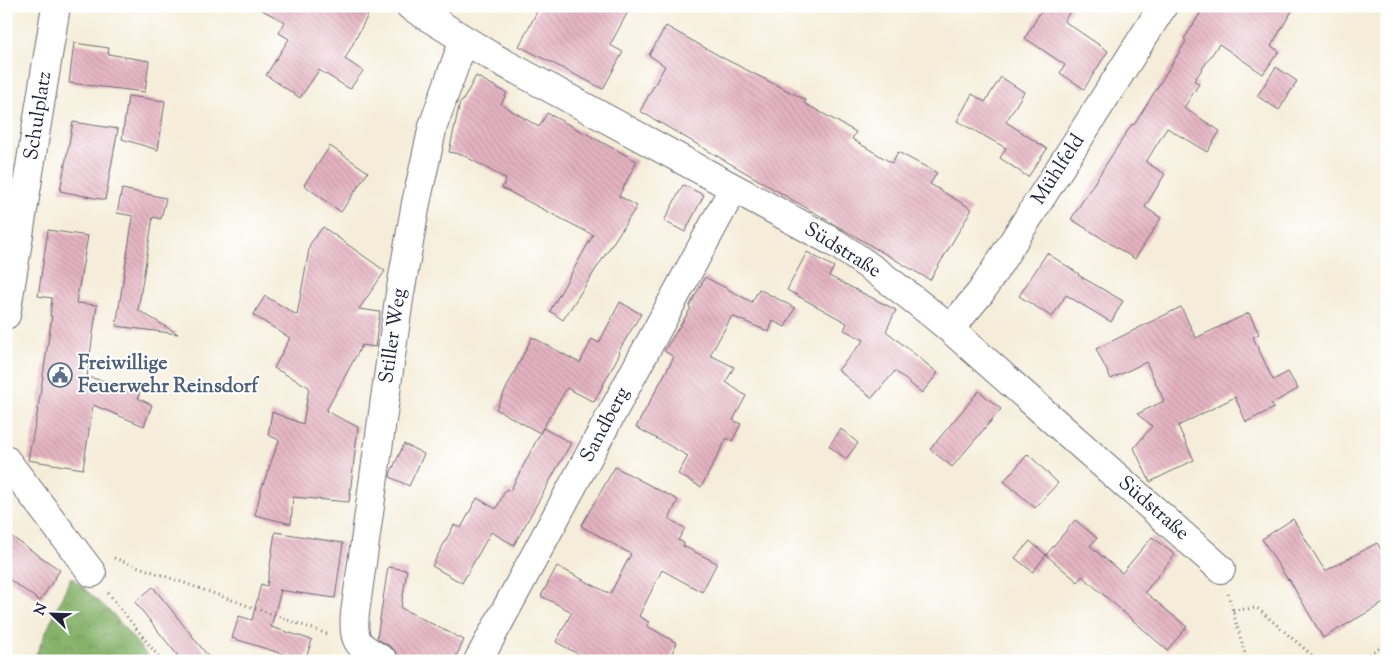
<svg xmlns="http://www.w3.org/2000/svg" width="1393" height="667" font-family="'Sorts Mill Goudy',serif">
<defs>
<pattern id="forest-crowns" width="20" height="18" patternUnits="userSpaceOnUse" patternTransform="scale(1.25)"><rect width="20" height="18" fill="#85b169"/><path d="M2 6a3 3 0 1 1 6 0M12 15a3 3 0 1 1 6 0" fill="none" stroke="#6c9058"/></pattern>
<pattern id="building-back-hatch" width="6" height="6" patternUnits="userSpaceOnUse" patternTransform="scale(1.25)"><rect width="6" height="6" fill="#e4b2c1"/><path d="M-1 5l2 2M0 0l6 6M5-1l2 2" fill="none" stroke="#c399a7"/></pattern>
</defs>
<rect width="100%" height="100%" fill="#fff"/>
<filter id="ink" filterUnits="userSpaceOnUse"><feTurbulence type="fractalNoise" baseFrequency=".02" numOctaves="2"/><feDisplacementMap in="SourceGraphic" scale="10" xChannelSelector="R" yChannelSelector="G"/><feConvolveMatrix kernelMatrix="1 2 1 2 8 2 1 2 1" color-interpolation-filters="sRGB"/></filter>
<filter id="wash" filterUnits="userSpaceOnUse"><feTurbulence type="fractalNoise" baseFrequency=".0096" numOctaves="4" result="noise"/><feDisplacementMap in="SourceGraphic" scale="20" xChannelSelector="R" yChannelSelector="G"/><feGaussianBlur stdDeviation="1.12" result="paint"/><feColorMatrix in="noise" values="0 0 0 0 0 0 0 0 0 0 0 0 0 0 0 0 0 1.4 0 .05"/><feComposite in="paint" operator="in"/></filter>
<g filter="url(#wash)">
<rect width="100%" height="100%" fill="#f5edd9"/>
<polygon fill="url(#forest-crowns)" stroke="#546a52" points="71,577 112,613 152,661 33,661"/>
<g id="blocks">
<g fill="url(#building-back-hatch)">
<polygon points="254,6 351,6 368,15 345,59 363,71 350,89 319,70 300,98 266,75 289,39 279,33 285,22"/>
<polygon points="540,6 631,6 610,45 623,52 603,89 519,46"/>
<polygon points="1044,6 1073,6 1064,21 1108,51 1084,89 1060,73 1065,65 1025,38"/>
<polygon points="1205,6 1295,6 1271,46 1279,51 1263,74 1219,44 1194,81 1199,84 1184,108 1220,131 1207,152 1167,128 1146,162 1165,174 1145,207 1161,218 1135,259 1071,219 1132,124 1134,125 1186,41 1184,39"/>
<polygon points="666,26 725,59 806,100 804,103 856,132 852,139 892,163 898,152 937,173 930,184 972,209 930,280 640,111 665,66 649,55"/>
<polygon points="74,43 109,48 108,54 149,61 145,92 69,83"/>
<polygon points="1276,67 1297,81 1279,110 1257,96"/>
<polygon points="476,76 507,93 501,104 539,127 547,113 637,161 619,196 637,206 563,320 550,311 593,235 502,188 506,179 463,155 449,152 460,102 462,102"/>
<polygon points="1001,77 1024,92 1006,122 1047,149 1028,177 1000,158 1006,148 957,121 972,94 985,102"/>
<polygon points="128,96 165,101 158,150 122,139"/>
<polygon points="73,122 118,129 105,200 60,191"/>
<polygon points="330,146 368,172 341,212 304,185"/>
<polygon points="683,185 704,195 685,232 664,221"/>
<polygon points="122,189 166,198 161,219 153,217 138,310 178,334 116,326 133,216 117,213"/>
<polygon points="323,227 385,271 359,309 380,312 375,347 362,345 326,411 358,427 349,502 293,497 291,524 255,515 261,490 279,440 268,435 272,412 303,424 309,387 274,368 290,338 253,315 265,296 297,315 310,244"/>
<polygon points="48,230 88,236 76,303 97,305 87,377 140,389 138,398 152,405 144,426 93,405 83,469 28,460 37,415 52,316 50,316 52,298 38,296"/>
<polygon points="807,252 834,267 829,276 896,310 886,331 938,373 922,393 895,371 872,398 838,370 864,340 844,330 847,323 787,290"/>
<polygon points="1047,253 1079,274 1078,275 1123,301 1111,322 1066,295 1052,317 1019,296"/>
<polygon points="705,277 752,302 759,289 795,308 785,327 773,321 769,332 732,316 710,355 734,367 726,382 746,396 733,420 741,424 732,441 727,438 701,487 678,474 688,456 636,427 674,357 664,351 691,308 689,307"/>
<polygon points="620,302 641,314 618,352 620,353 594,402 567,388 540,433 496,409 532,337 580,363 592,339 599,343"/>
<polygon points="1181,307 1196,338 1249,313 1259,334 1253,337 1273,380 1288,372 1298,389 1271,404 1274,408 1246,422 1235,397 1178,426 1194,460 1150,482 1134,448 1152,426 1137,414 1164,401 1146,362 1111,379 1096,349"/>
<polygon points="979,391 1001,409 952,467 930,449"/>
<polygon points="543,428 571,443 514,545 491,532 462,583 432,566 454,525 461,528 477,498 496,509 506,489 510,491"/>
<polygon points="841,429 858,443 846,459 829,446"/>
<polygon points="404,444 424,454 409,486 390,477 391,472"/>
<polygon points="1028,454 1058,483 1035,508 1004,481"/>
<polygon points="615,467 678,500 669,519 685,528 678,540 684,543 683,546 717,563 702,592 662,570 639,616 649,622 647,626 677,643 668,661 591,661 556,642 572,612 541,596 557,566 610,594 631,554 581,526"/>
<polygon points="1293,519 1325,571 1377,543 1387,558 1387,601 1323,638 1289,579 1288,580 1262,539"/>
<polygon points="1075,520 1097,538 1090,546 1122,573 1152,537 1175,555 1145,592 1187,627 1167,650 1082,576 1078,582 1046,555"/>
<polygon points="275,532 343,543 335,598 278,590 281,590 271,627 312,640 305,661 232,638 239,616 252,620 261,584 267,586"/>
<polygon points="6,533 60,570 40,601 6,577"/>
<polygon points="1030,541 1046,555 1033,572 1015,558"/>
<polygon points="388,567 407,570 401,608 464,640 454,661 410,661 398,655 392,648 377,638"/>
<polygon points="153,587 169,607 212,661 182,661 135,602"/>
</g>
</g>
</g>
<g filter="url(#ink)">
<use href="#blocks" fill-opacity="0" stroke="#6c6972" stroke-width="1"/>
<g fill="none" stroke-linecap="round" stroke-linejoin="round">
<g stroke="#6c6972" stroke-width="30">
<g id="minor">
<path d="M410 6 491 56 835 243C875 269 913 298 950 329L1221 569"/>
<polyline points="6,315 56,6"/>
<polyline points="950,329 981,292 1163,6"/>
<polyline points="6,460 92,573"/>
<path d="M384 661C359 645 352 645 355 613L399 299 416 203 433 126 459 53 465 41"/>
<polyline points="478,661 733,189"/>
</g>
</g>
<g stroke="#6c6972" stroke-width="3" stroke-dasharray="1 4" stroke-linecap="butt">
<polyline points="6,11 19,6"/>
<polyline points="114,558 330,635"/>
<polyline points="108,593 162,661"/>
<polyline points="1228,594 1247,661"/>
<polyline points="1233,610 1257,608 1314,657 1325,661"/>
<polyline points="329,661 336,655"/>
<polyline points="1356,661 1387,644"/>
</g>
<use href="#minor" stroke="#fff" stroke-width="28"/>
</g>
</g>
<defs>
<g id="civic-ring" transform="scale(1.25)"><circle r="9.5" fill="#fff" stroke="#5c6f8a" stroke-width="1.5"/><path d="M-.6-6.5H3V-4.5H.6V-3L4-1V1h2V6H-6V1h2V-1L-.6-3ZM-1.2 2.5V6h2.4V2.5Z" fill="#5c6f8a"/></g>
</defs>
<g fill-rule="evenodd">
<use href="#civic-ring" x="60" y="375"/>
</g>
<g text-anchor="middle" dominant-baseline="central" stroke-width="4" stroke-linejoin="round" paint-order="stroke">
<g font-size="20" fill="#22223b" stroke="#fff">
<text transform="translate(39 116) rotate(-81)">Schulplatz</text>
<text transform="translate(1059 170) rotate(-57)">Mühlfeld</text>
<text transform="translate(842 251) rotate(32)">Südstraße</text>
<text transform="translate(394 336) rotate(-82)">Stiller Weg</text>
<text transform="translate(606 425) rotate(-62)">Sandberg</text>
<text transform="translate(1153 509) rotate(41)">Südstraße</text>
</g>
<g font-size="20" font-weight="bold" fill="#4e5e75" stroke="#fff" text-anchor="start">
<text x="78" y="364">Freiwillige<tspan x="78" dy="23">Feuerwehr Reinsdorf</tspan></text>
</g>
</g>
<rect width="1393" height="667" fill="none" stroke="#fff" stroke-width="25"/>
<g transform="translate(52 614) rotate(293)" stroke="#ffffff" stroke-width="4" paint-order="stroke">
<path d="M0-4L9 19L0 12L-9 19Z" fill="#22223b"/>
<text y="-8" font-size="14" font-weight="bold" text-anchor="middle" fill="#22223b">N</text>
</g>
</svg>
